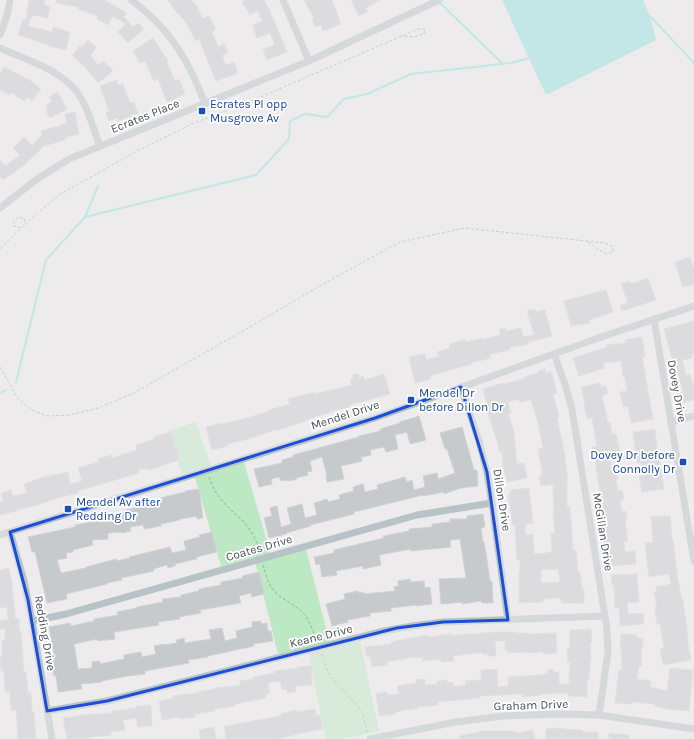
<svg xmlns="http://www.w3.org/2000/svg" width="694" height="739" font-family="Karla,sans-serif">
<rect width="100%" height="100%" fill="#eeebec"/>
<polygon fill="#bde8c4" points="196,422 213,472 244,462 272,559 306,549 331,648 360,641 379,731 342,739 326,739 307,647 278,654 254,557 221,566 193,471 182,474 168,431"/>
<polygon fill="#8ee0df" points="502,0 643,0 650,16 656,40 546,95"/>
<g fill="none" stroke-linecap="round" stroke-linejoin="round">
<g stroke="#8ee0df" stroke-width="2">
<polyline points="439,2 502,63"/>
<polyline points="648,16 650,16 694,63"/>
<polyline points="85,217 98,186"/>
<polyline points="16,382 46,260 85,217 256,175 289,139 290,121 305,114 327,117 344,99 367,94 411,74 511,63 530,58"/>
<polyline points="0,393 6,390"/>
</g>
</g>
<g fill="#c6cacd" stroke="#d0d3d6" fill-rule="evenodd">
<polygon points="29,0 45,0 44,5 50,6 48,18 32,15 28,26 39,29 39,28 52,32 53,27 70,32 66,50 49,46 49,45 18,35 23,19 26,20"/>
<polygon points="56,0 104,0 127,13 124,17 133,27 138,23 144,29 128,43 118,32 126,24 113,16 108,25 97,19 98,16 78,9 79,7 56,3"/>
<polygon points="167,0 191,0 198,7 197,8 203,19 209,16 216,29 212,32 218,47 225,44 228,53 222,55 226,65 234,62 238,73 216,81 199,39 196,41 185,21 171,6 172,5"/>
<polygon points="245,0 264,0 269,9 287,52 267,60 263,49 275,45 270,33 257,38 253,27 253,25 262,21 258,10 250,15 242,2"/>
<polygon points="304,0 332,0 341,24 323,31 321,25 315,27 312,19 314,18"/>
<polygon points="351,0 380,0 366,8 368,11 359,16"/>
<polygon points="153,38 165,57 166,57 168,62 167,63 175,81 179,79 185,94 167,102 158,79 154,81 145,61 140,63 133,51"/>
<polygon points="88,40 96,47 90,57 91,56 98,65 103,61 108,66 109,66 113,71 98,83 86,68 72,55 80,46 82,47"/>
<polygon points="4,67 27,79 27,78 41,89 32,101 27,97 24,101 11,92 10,95 0,90 0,74"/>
<polygon points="116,80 118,85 123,84 130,103 134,102 138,114 118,121 117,118 109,121 106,112 109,111 100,86"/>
<polygon points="58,92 67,109 50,118 46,111 48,110 46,105 52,102 49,97"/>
<polygon points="75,112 79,134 65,137 65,140 44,146 24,165 3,180 0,177 0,159 5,166 20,155 13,148 24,137 32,145 42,135 41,131 62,125 62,124 67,123 65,114"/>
<polygon points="690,257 694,269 694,284 683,287 675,262"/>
<polygon points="648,278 656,300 622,311 620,305 628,303 621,284 630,281 631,284"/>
<polygon points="606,290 613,312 589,320 590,323 571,326 564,301"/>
<polygon points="535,309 536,312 545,310 552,336 528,342 529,344 509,348 510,350 490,354 491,358 471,363 472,364 430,376 431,379 415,383 409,357 425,354 426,360 439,356 437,352 450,348 449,344 465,340 466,342 482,338 482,340 500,335 499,329 505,328 506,331 521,328 523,337 534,335 527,311"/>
<polygon points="694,321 694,354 691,354 692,358 682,360 686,375 690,374 694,389 694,400 680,403 677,393 683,392 675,361 673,362 664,329"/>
<polygon points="642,337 645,357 642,357 653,419 631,423 628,406 623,407 620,392 627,391 625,377 623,377 621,361 603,363 605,368 579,376 573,358 607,347 607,345 626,343 625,340"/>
<path d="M545 369 546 373 551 371 557 393 553 394 559 417 557 418 566 459H565L568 482H567V507L570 506 573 550H576L578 572H580L582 589H584V603H561V598L543 599V602L519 603V571H520V560H517L515 525H512L510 503H509L508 495 510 494V490L529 488 533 523 525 524 526 535 533 534 534 554 547 553V552H552L551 533H555L553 515H554L553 484 541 486 539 476H542V471L538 449 543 448 539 427 531 400 520 402 519 399 508 402 511 413 508 414 515 434H514L517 464 524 463 527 478 507 482 503 465 502 452H499L498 444 486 407H488L483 389 503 383 504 384 525 379 524 377 538 373V371ZM558 569 560 582 541 583V570Z"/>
<polygon points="358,374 359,378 364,376 364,380 384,374 390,394 349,405 350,407 329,412 329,413 308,419 308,420 276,431 275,430 248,439 227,444 228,446 212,450 206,427 222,423 222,424 243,419 270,411 269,410 290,404 288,399 314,392 315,394 352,385 350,380 353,379 352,375"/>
<polygon points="600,383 601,387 606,386 608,394 602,396 608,423 610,422 612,434 616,434 621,456 610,458 611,470 617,469 618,479 616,480 618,491 622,490 624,499 620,500 622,512 626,511 627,520 625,520 628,541 624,542 625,552 635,551 636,564 610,566 608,544 605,544 603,528 604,527 601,506 603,506 598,481 596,465 592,447 597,446 592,418 587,419 584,405 585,404 581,387"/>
<polygon points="419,416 426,440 410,444 407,432 395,435 398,449 386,452 384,447 370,450 371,455 361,457 362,461 341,466 344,479 327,482 326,475 327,475 322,457 310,461 312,471 307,472 308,475 296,478 297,479 288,481 287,480 281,481 279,477 271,479 272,484 259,487 254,469 282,463 282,460 293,457 293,455 359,437 359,436 380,431 380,429 400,423 400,422"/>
<polygon points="462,427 474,470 477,470 478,486 461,488 444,494 444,492 423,496 423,495 354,512 354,514 310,525 311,526 286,533 286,534 269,538 264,518 272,516 270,508 277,506 281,527 291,524 287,508 302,504 305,518 317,515 314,503 327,499 328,502 340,499 339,495 354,491 353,487 363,484 365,492 378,489 377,485 405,477 407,482 412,480 414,490 425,487 423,476 437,473 438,479 455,473 447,449 445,449 440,433"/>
<polygon points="655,429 657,450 658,450 664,489 642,492 639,476 643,476 641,463 637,463 633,432"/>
<polygon points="171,432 179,460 149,470 148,468 138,470 139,473 78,491 79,493 57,498 37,505 16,510 16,511 0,515 0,502 3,501 1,493 11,490 13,496 27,493 24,484 44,477 68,472 70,484 82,481 78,468 99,462 98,459 111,455 112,458 137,450 136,445 155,439 154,437"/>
<polygon points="199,489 203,518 197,519 197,516 180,519 180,520 161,524 161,526 144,529 143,525 130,527 131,531 122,533 121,532 108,533 108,539 92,540 93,545 73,550 73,552 66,553 67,558 57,560 61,573 86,568 86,567 116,559 117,561 130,558 129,557 170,547 172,553 186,550 184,541 200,537 199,535 212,532 217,552 196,557 197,559 175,564 175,566 168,568 167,565 153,569 154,571 121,578 122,580 107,583 107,584 66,594 67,599 47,603 35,552 32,552 28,537 75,527 75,525 97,521 96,518 118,516 117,513 125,512 125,510 140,507 139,504 160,500 160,498 185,492 185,491"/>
<polygon points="483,514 485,527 481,528 483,542 484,542 487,560 490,581 492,581 493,603 482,603 481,601 462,604 462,602 441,604 439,579 466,578 460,539 450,540 451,547 411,551 411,549 379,555 381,565 363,569 363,566 336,571 337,575 322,577 320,564 316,565 314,557 334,553 334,550 384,538 383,536 409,531 409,529 432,527 432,524 450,522 450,519 467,519 467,516"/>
<polygon points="670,516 672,540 673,540 678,580 682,600 683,600 688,639 687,639 691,660 663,665 660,649 664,648 660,624 657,624 655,608 657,608 654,592 657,592 656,587 671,584 669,574 649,577 645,543 653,542 651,517"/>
<polygon points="9,568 12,584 14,609 15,609 15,619 19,619 19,631 21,631 24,672 26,672 28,693 31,693 32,712 34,712 36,739 18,739 16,710 11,711 10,691 5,692 4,671 1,671 0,656 2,656 2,640 5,640 5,628 0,629 0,620 8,620 7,607 0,608 0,570"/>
<polygon points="259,572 264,594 252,597 251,593 239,596 241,603 200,610 201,613 179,617 180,619 158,622 159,625 114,632 115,639 98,641 97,639 74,644 78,669 92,668 92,662 100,661 100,664 124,659 124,655 141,652 142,657 156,654 154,646 164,644 164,645 177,643 176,640 184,638 185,643 211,639 209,630 222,628 225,641 237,638 236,631 252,627 252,622 261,621 261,624 267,623 268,631 271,631 273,641 253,644 254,646 208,656 208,657 188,660 189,663 145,671 145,674 127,676 102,681 102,682 81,684 82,689 58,692 56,676 54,676 51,661 55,660 49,627 70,623 71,626 94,621 94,619 118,615 117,612 137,608 137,607 163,602 162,599 181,597 181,595 199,591 199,589 221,585 221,582 243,578 242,576"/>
<polygon points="637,574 639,602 627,603 628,614 643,613 644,624 620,626 619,607 615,608 614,585 612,585 611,575"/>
<polygon points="410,579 410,582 424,581 425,588 430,587 432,604 416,606 416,605 391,608 391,611 370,613 370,616 347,620 348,622 332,626 326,604 345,599 344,594 358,591 358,593 364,592 364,594 395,591 394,587 398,586 398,581"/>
<polygon points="591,629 592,642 590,642 591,661 590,661 589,680 587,679 587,697 568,696 568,693 541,694 541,695 523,697 523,694 480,696 480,698 438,702 438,705 417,707 418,708 395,712 395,714 379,716 376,694 386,692 387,695 399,694 397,686 416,683 416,680 425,679 425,685 437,684 437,681 447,680 447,683 453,682 453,687 466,685 465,681 481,680 481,670 497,669 498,687 508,686 508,677 543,675 543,674 548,674 548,669 553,669 554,672 559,672 559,684 569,684 570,662 568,662 567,649 570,649 570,630"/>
<polygon points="496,632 516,632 516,633 527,633 528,634 556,633 557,653 543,654 543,652 525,653 525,652 508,653 508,650 505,650 505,641 495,641 496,656 488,656 488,654 482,654 482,652 453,656 454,661 441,662 441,659 423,661 422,657 414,658 414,657 387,662 387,665 372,667 370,656 366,656 365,647 392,644 391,642 411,638 428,635 428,637 451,634 451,636 473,633 473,634"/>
<polygon points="621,634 637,635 637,638 643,638 643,647 641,647 642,666 639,667 637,679 651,681 650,687 667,691 670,668 693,670 689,711 668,709 655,706 655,704 633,702 632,704 615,703 619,670 622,670 621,647 620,647"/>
<polygon points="311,666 312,685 295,686 296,692 287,693 287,689 282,690 280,681 268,683 270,693 266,694 266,698 235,704 235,706 215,709 215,711 195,714 195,717 179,719 179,717 162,720 159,701 173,698 173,696 198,693 198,692 215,689 215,688 240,685 240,681 253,679 253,677 275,673 274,671 298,668 298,667"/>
<polygon points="151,705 152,726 137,727 137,718 123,720 125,730 110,732 111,735 89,737 89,739 67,739 63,718 84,715 112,713 112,711 136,708 136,706"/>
<polygon points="315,709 316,716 320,715 323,729 306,732 278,739 226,739 224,726 281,716 281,714 296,710 296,712"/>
<polygon points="214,727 216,739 201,739 199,730"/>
<polygon points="561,728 562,729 582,730 582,732 598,732 598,739 546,739 546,729"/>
<polygon points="533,730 535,739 460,739 459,736 484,731 516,731 516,733"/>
<polygon points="609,733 629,735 629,739 609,739"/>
</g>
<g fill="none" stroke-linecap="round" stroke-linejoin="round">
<g stroke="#79c28d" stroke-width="1" stroke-dasharray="3 2" stroke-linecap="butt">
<polyline points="21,228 14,226 14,221 19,217 25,219 24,225"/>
<polyline points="0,249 24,225 59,195 135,152 194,123 256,99 418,29 425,29 424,34 414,37 400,36"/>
<polyline points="0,367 18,399 32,410 47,416 70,415 98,408 134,393 243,331 325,283 400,242 465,228 605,243 613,247 613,252 607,254 599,250 588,242"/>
<path d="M209 477C212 484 215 493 221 499 227 507 234 513 241 519 250 528 257 540 260 552"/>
<path d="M263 565C266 574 268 584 274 591 283 600 296 605 304 614 310 621 313 631 316 640"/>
<polyline points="321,654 328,672 331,677 359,708 363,714 367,732"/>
</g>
<g stroke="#b8c3c6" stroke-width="7">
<path d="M131 0C156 18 177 43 191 71 196 81 200 92 205 103"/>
<polyline points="283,0 309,61"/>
<polyline points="0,35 7,16 10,0"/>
<path d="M0 48C28 61 67 71 82 100 90 114 94 131 100 146"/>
<polyline points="0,208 37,179 69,159 309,61 439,0"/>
<polyline points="654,319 694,561"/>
<polyline points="554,354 565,384 572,409 607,629 608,652 599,715"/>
<polyline points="461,387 479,441 487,472 492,503 508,620"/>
<polyline points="671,422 694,416"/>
<polyline points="10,532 24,581 32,621 52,739"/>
<polyline points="0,535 375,418 604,336 694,306"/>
<polyline points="32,621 66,614 417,515 492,503"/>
<polyline points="47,711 107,701 384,631 412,626 443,622 605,616"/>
<polyline points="370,739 456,722 503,716 560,714 599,715 694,729"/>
</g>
</g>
<path d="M0 0H694V739H0ZM461 387 487 472 508 620 443 622 397 628 107 701 47 711 28 600 10 532 375 418Z" fill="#eeebec" fill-opacity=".55" fill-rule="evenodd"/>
<path fill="none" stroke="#1d4ed8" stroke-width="3" stroke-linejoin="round" d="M461 387 487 472 508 620 443 622 397 628 107 701 47 711 28 600 10 532 375 418Z"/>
<g fill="#1a4fb4" stroke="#fff" stroke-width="1.5">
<rect x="198" y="107" width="8" height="8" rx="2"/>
<rect x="407" y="396" width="8" height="8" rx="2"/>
<rect x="679" y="458" width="8" height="8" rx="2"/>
<rect x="64" y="505" width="8" height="8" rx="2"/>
</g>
<g text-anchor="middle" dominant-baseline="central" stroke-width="3.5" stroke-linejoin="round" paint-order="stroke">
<g font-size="12" fill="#164399" stroke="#fff" text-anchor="start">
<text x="210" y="104">Ecrates Pl opp<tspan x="210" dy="14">Musgrove Av</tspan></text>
<text x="419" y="393">Mendel Dr<tspan x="419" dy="14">before Dillon Dr</tspan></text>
<text x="675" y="455" text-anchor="end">Dovey Dr before<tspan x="675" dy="14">Connolly Dr</tspan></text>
<text x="76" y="502">Mendel Av after<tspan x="76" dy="14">Redding Dr</tspan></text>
</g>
<g font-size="12" fill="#465256" stroke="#fff">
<text transform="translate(145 116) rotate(-22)">Ecrates Place</text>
<text transform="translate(677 391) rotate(80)">Dovey Drive</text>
<text transform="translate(345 415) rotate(-18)">Mendel Drive</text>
<text transform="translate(502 500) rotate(81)">Dillon Drive</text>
<text transform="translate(603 532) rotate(81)">McGillan Drive</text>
<text transform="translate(259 548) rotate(-16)">Coates Drive</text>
<text transform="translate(45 633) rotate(80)">Redding Drive</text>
<text transform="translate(321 636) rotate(-14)">Keane Drive</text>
<text transform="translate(531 705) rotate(-2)">Graham Drive</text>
</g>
</g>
</svg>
